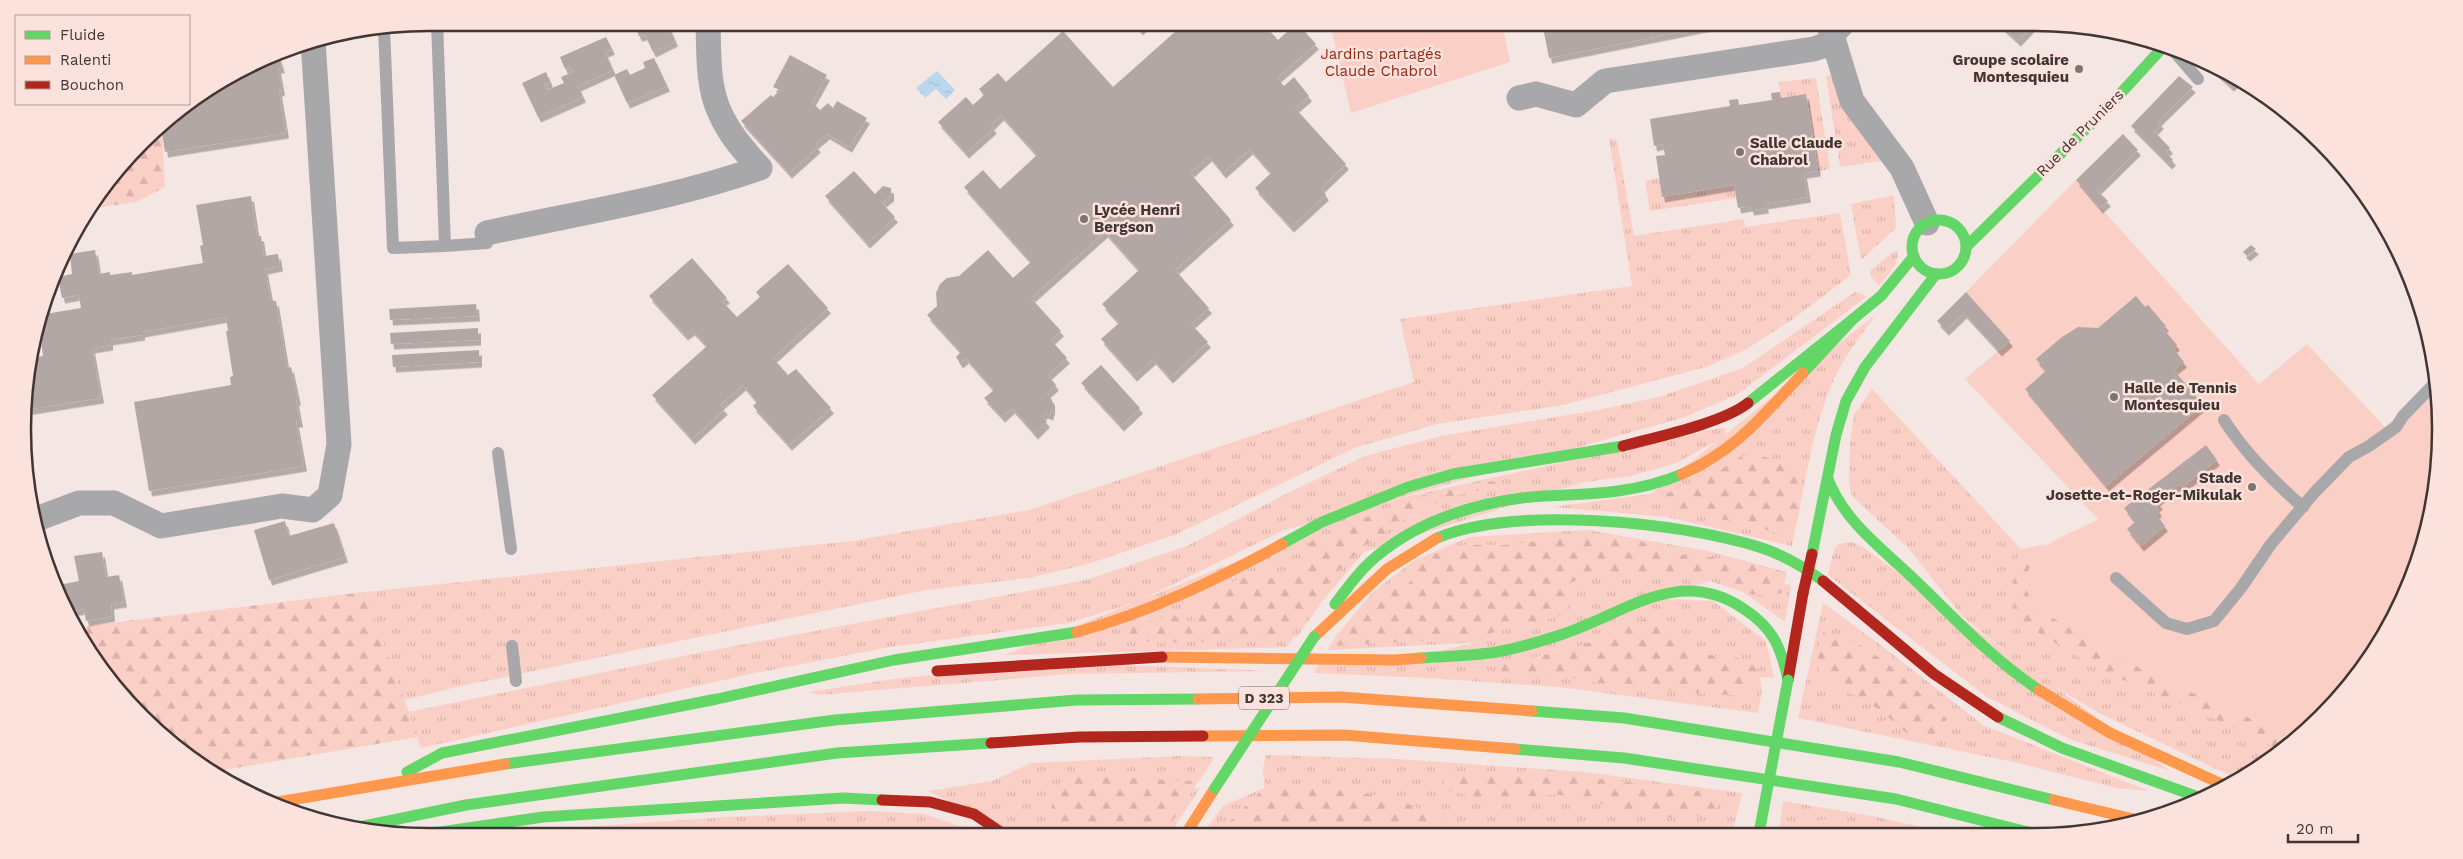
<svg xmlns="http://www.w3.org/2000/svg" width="2463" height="859" font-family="'Work Sans',sans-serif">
<defs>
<pattern id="grass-tufts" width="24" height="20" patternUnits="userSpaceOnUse" patternTransform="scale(1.25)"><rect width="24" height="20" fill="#facfc6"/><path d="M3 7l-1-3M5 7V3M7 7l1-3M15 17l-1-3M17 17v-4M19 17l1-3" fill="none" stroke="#d8b2ab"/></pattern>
<pattern id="forest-firs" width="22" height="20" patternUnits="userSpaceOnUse" patternTransform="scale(1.25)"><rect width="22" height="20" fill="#facfc6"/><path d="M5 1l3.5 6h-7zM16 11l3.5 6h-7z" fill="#d8b2ab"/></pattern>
<pattern id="water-ripples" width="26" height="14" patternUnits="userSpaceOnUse" patternTransform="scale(1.25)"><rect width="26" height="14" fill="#bbd7ee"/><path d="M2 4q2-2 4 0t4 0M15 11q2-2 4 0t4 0" fill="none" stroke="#a2b9cd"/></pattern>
<filter id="shadow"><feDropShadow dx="3" dy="5.5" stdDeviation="0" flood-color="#0004"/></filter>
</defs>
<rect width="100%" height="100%" fill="#f4e6e3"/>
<g fill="url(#grass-tufts)">
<polygon points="1833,75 1887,160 1840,167 1826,76"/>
<polygon points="1816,78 1830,169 1818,171 1806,94 1781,98 1779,82"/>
<polygon points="1609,138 1617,140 1634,236 1744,219 1745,227 1840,213 1851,275 1793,319 1745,350 1706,367 1563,405 1437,424 1357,447 1177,534 1088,564 1029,578 927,590 461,686 404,700 365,592 852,541 1029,510 1414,382 1400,319 1632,286"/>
<polygon points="1659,178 1662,197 1734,185 1736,198 1650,211 1645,181"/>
<polygon points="1894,195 1896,228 1861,260 1851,204"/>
<polygon points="1894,251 1898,252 1895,266 1879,286 1870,275 1871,270"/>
<polygon points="1855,292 1861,293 1866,297 1738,394 1685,417 1282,531 1137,602 1068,623 890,647 750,674 421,748 408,712 698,653 1086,580 1187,546 1286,494 1365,456 1441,436 1598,410 1659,397 1743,368"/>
<path d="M1876 314C1862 334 1847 353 1836 375 1811 427 1805 489 1792 546L1667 517 1553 507 1651 494Z"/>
<polygon points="1872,389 2021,549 2013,583 2200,712 2280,750 2237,779 2097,712 2040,678 1962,616 1909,549 1852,496 1849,483 1850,444 1854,415"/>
<polygon points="1725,427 1726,436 1676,463 1631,476 1584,482 1364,552 1320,604 1297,637 1294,637 1287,647 1005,655 1386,501"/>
<polygon points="1588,530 1708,551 1787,572 1784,583 1791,586 1785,622 1743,592 1710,581 1505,641 1328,650 1336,636 1374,591 1415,560 1469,537"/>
<polygon points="1851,542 1863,547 2170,771 2069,739 1987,697 1828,575 1834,550 1838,544"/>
<polygon points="1664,599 1713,601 1766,641 1774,678 1760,677 1762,690 1758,713 1558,687 1428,678 1314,673 1319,664 1379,665"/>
<polygon points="1823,603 1882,646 1983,725 2149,791 2116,788 2014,762 1798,718"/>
<polygon points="1099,664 1271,671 1071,674 818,695 808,692 901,678 1011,668"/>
<polygon points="1266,755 1398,759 1585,772 1742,793 1732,834 1472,834 1469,831 1348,791 1264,783 1263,768"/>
<polygon points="1178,756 1215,757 1194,788 1200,788 1169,835 1015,835 928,791 992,781 1031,763"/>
<polygon points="1264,788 1216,835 1202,835 1223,806"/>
<polygon points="1783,801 1872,816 1948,833 1779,834"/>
<polygon points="869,811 924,814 975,831 979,835 920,835 891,831 852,831 801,836 451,836 728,817"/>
</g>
<g fill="url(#forest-firs)">
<polygon points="162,123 165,187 136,202 89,209 107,182"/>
<path d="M1752 453 1797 467C1802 490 1802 518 1785 536L1755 526 1666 508 1662 495 1702 482 1740 457Z"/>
<path d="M1495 481 1497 487 1449 497 1414 513 1366 545 1333 575 1306 617 1286 639 1157 643 1126 638 1130 627 1172 614 1189 625C1198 618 1198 611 1203 602 1213 586 1247 575 1265 573L1278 583 1296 573 1310 542 1408 499 1465 485Z"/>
<path d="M1575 536 1609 537 1652 544 1672 554 1712 557 1787 572 1784 583 1787 585 1785 592 1768 596 1750 594 1708 574 1671 573 1581 578 1570 583 1567 614 1467 639 1338 645C1346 625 1362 598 1382 589 1387 587 1393 589 1398 588 1406 586 1413 580 1418 575L1416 566 1440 551 1462 545H1505Z"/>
<path d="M2047 544C2034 559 2020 577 2030 598 2035 609 2049 615 2059 621 2133 670 2217 702 2297 739L2280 750 2200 712 2104 672 2015 619 2013 583 2021 549Z"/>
<polygon points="365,592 418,737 212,772 203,768 142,717 91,656 78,627"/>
<path d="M1651 617C1660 629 1671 642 1685 649 1708 661 1738 648 1758 670L1757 686 1744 696 1630 688 1571 678 1499 676 1496 673V668L1504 663 1570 650Z"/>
<path d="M1823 632 1862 646 1891 666 1947 719 1935 734 1912 737C1898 727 1885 712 1869 703 1829 679 1807 688 1823 632Z"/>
<polygon points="1447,771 1569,775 1715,793 1719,802 1714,813 1690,817 1661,817 1556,794 1516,799 1477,798 1447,790 1443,780"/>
<path d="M1102 775 1128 778 1192 781 1194 788 1186 803 1161 835H1052C1050 813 1051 798 1062 779Z"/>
<polygon points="1264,783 1348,791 1397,799 1470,831 1472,834 1216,835 1264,788"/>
<polygon points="1827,819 1834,823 1836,834 1788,834 1789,825"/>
<polygon points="711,830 719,834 606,836"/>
</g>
<g fill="#facfc6">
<polygon points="1330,23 1502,23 1510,62 1351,113"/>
<path d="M2076 180 2259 384 2307 344 2385 427 2437 378 2440 456 2427 535 2386 633 2297 739C2221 704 2139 674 2068 627 2058 620 2042 614 2034 604 2027 596 2025 582 2028 572 2037 540 2074 534 2098 519L1965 379 2010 341 1966 292Z"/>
</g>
<polygon fill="url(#water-ripples)" points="937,71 955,90 946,99 936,89 925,98 916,88"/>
<g fill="#b3a7a5" filter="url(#shadow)">
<polygon points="633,22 667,22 675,41 653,52 645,35 639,36"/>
<polygon points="1133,22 1148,22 1140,30"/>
<polygon points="1186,22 1262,22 1278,40 1297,23 1316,44 1277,78 1284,86 1294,77 1309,96 1295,108 1346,164 1321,188 1326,195 1291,227 1255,188 1271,173 1250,149 1223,173 1209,156 1190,173 1231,220 1175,270 1209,308 1191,324 1208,342 1170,378 1153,359 1134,376 1101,339 1119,323 1102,304 1139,270 1105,232 1031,298 1061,331 1051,340 1067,358 1048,375 1056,385 1047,393 1052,400 1052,408 1050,415 1045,413 1042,416 1047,422 1035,434 1012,408 1002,417 984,398 994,390 966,358 960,363 956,357 961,352 927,315 937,306 936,293 940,284 947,278 959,276 988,250 1013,278 1031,262 964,187 983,170 1000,189 1037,155 1001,115 991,125 994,128 966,153 938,122 966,97 973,105 984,95 979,89 998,73 1006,82 1063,31 1113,87"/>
<polygon points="1542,22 1714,22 1714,25 1549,58"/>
<polygon points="1997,22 2034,22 2035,23 2018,41"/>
<polygon points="606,37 612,49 605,52 613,70 578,86 583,97 538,117 522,83 546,72 550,82 544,85 547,90 564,83 561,77 573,72 570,67 565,69 560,57"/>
<polygon points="277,52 282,68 278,68 282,90 279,91 286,133 165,152 161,126 178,123 176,114"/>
<polygon points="790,55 827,75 812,102 820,110 828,103 833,108 837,101 867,118 849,147 827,134 815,144 818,147 789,173 741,121 771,95 773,97 780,90 773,87"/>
<polygon points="654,58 667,86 627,103 614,75 627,69 630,75 645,68 643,62"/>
<polygon points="2214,65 2238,80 2231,86 2211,68"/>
<polygon points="2179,76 2193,87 2158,121 2161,123 2154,131 2170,148 2166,152 2173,160 2169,164 2131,126"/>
<polygon points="1780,92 1781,98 1806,94 1818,171 1804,173 1808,197 1765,204 1766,208 1751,210 1750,206 1738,208 1734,185 1662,197 1656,156 1665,155 1663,144 1654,146 1650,119 1730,106 1729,100 1738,99 1739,105 1772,100 1771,93"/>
<polygon points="2123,134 2138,150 2097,190 2108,201 2100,208 2076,180"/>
<polygon points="854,171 875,194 883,186 891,188 891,196 882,203 895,217 867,243 825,196"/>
<polygon points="251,196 257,236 261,236 264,256 278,254 280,266 265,269 271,301 276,301 287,368 291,367 298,400 296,400 300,422 296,422 304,466 149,491 134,402 231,385 230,377 233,376 226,331 228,331 226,317 142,332 142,335 110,340 110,345 92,348 101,398 25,410 26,377 32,358 43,356 40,332 45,314 81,308 79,295 62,298 58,277 72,274 70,254 95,250 99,274 110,272 110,275 132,272 132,275 203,263 200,246 203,245 196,205"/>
<polygon points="2251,245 2256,249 2247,256 2243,252"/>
<polygon points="692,258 727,298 722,301 737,317 760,297 756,292 788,264 828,308 773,358 788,375 796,369 831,408 789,445 753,406 757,402 743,385 720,405 725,409 692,439 652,395 707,346 692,330 685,335 649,296"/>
<polygon points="1966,292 2010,341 1999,351 1964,313 1946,330 1937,321"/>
<polygon points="2136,296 2145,307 2148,305 2166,326 2163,328 2177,345 2173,348 2184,362 2174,370 2203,405 2106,486 2025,389 2046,371 2036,359 2062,337 2078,327 2098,328"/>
<polygon points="476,304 477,316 390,320 389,309"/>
<polygon points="478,328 478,340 391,344 390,333"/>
<polygon points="479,350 479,362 393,367 392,355"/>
<polygon points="1101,365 1140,408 1121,426 1081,383"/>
<polygon points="2206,445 2217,460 2185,485 2182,487 2178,485 2157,501 2160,504 2156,507 2159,511 2156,514 2165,526 2141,546 2127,529 2135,522 2124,508"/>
<polygon points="285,521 289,536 334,523 345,557 269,580 254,530"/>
<polygon points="102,552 106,577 119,575 124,602 111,604 112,616 86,621 84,609 71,611 59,585 79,581 74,556"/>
</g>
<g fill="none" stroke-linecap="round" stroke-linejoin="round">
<g stroke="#a8a8aa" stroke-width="12">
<polyline points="1920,22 1926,26 1958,22"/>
<polyline points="384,27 393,248 445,246 437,22"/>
<polyline points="1834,42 1853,22"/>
<polyline points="2172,49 2198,79"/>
<polyline points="445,246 487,243"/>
<path d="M2224 420C2245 453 2273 481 2303 507"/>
<polyline points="498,453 511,549"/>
<polyline points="2116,578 2166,623 2187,629 2214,621 2241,588 2271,544 2314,493 2349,457 2369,446 2396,427 2403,416 2437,381"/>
<polyline points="512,646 516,681"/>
</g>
<g stroke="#a8a8aa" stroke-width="25">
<polyline points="1828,22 1852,101 1902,168 1927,223"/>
<polyline points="1519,98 1536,94 1576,105 1605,81 1814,49 1834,42"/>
<path d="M487 233C578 213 672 199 760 168 745 152 730 135 721 115 707 88 709 52 708 22"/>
<polyline points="34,520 79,503 114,503 161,526 282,506 313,510 330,495 339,444 313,41"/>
</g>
<g stroke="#63d668" stroke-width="11">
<circle cx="1939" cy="247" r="27"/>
<polyline points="1967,246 2111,104 2164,46"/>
<polyline points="1803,373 1853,319 1881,296 1914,256"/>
<polyline points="1748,403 1853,319"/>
<path d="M1828 479C1846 525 1886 551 1919 584 1958 622 1994 660 2039 690"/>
<path d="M1437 538C1515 505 1679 522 1759 547 1782 554 1804 567 1823 581"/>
<polyline points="1282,544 1322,522 1408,487 1453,474 1623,446"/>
<polyline points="1812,554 1836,435 1846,401 1865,367 1936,274"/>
<path d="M1335 604C1346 590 1356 575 1369 563 1415 520 1482 500 1544 496 1592 494 1638 493 1682 474"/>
<path d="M1421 658C1446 656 1472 656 1497 652 1518 648 1542 641 1563 634 1626 613 1679 565 1744 609 1773 628 1781 647 1788 680"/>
<polyline points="1532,711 1624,718 1899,762 2054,800"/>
<polyline points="1998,717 2062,748 2201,798"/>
<polyline points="1515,749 1624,758 1896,799 2032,833"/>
<polyline points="505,764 835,720 1077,700 1198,699"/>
<polyline points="407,772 442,753 717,699 894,660 1077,632"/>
<polyline points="359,827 466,805 837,753 991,743"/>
<polyline points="420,835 543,817 843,798 882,800"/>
</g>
<g stroke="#ff974d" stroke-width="11">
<path d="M1682 474C1737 450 1763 415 1803 373"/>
<path d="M1077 632C1150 612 1216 580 1282 544"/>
<polyline points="1314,637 1387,569 1437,538"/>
<polyline points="1162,657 1395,660 1421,658"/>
<polyline points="2039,690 2110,733 2226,786"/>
<polyline points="1198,699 1341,697 1532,711"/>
<polyline points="1203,736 1344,735 1515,749"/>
<polyline points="2054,800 2133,819"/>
<polyline points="278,802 505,764"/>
<polyline points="1185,835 1215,788"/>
</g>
<g stroke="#b3261e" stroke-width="11">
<path d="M1623 446C1656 437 1723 423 1748 403"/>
<polyline points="1823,581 1934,674 1998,717"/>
<polyline points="937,671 1162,657"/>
<polyline points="1788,680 1803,593"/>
<polyline points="991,743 1079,737 1203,736"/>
<polyline points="882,800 930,802 974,814 1005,835"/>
</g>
<g stroke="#63d668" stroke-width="11">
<polyline points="1215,788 1314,637"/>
<polyline points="1759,833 1788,680"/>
</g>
<polyline stroke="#b3261e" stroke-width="11" points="1803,593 1812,554"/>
</g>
<g fill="#807471" stroke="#fbe2dc" stroke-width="2">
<circle cx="2079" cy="69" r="5"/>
<circle cx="1740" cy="152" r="5"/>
<circle cx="1084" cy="219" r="5"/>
<circle cx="2114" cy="397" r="5"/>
<circle cx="2252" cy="487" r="5"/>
</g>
<g text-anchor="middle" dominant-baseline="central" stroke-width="5" stroke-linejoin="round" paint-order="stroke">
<rect fill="#fbe2dc" stroke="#7a6a66" stroke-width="1" x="1239" y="686.5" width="50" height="23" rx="4"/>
<g font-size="14" font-weight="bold" fill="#423633">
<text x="1264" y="698">D 323</text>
</g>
<g font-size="15" fill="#912915" stroke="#fbe2dc">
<text x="1381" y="54">Jardins partagés<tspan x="1381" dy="17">Claude Chabrol</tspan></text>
</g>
<g font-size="15" font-weight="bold" fill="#423633" stroke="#fbe2dc" text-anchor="start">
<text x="2069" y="60" text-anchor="end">Groupe scolaire<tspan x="2069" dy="17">Montesquieu</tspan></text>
<text x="1750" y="143">Salle Claude<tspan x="1750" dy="17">Chabrol</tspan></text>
<text x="1094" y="210">Lycée Henri<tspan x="1094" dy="17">Bergson</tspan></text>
<text x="2124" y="388">Halle de Tennis<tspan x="2124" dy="17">Montesquieu</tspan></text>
<text x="2242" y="478" text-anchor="end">Stade<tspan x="2242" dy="17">Josette-et-Roger-Mikulak</tspan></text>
</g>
<g font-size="15" fill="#423633" stroke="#fbe2dc">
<text transform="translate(2080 133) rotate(-45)">Rue de Pruniers</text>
</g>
</g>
<path d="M0 0H2463V859H0ZM429 31H2034A398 398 0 0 1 2432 429V430A398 398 0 0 1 2034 828H429A398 398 0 0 1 31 430V429A398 398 0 0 1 429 31Z" fill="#fbe2dc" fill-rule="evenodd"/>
<path fill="none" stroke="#423633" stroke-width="2.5" d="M429 31H2034A398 398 0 0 1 2432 429V430A398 398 0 0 1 2034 828H429A398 398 0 0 1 31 430V429A398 398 0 0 1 429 31Z"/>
<rect x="15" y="15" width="175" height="90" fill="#fbe2dc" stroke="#b19d98"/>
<rect x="25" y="31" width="25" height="8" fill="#63d668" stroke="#b19d98"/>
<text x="60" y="40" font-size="15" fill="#423633">Fluide</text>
<rect x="25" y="56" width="25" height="8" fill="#ff974d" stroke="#b19d98"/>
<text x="60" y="65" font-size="15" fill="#423633">Ralenti</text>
<rect x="25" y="81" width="25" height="8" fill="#b3261e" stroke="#b19d98"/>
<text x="60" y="90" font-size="15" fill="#423633">Bouchon</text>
<path d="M2288 834v8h70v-8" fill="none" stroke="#423633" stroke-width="2.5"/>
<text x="2296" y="834" font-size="15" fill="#423633" stroke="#fbe2dc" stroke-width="4" paint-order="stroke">20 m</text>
</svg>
